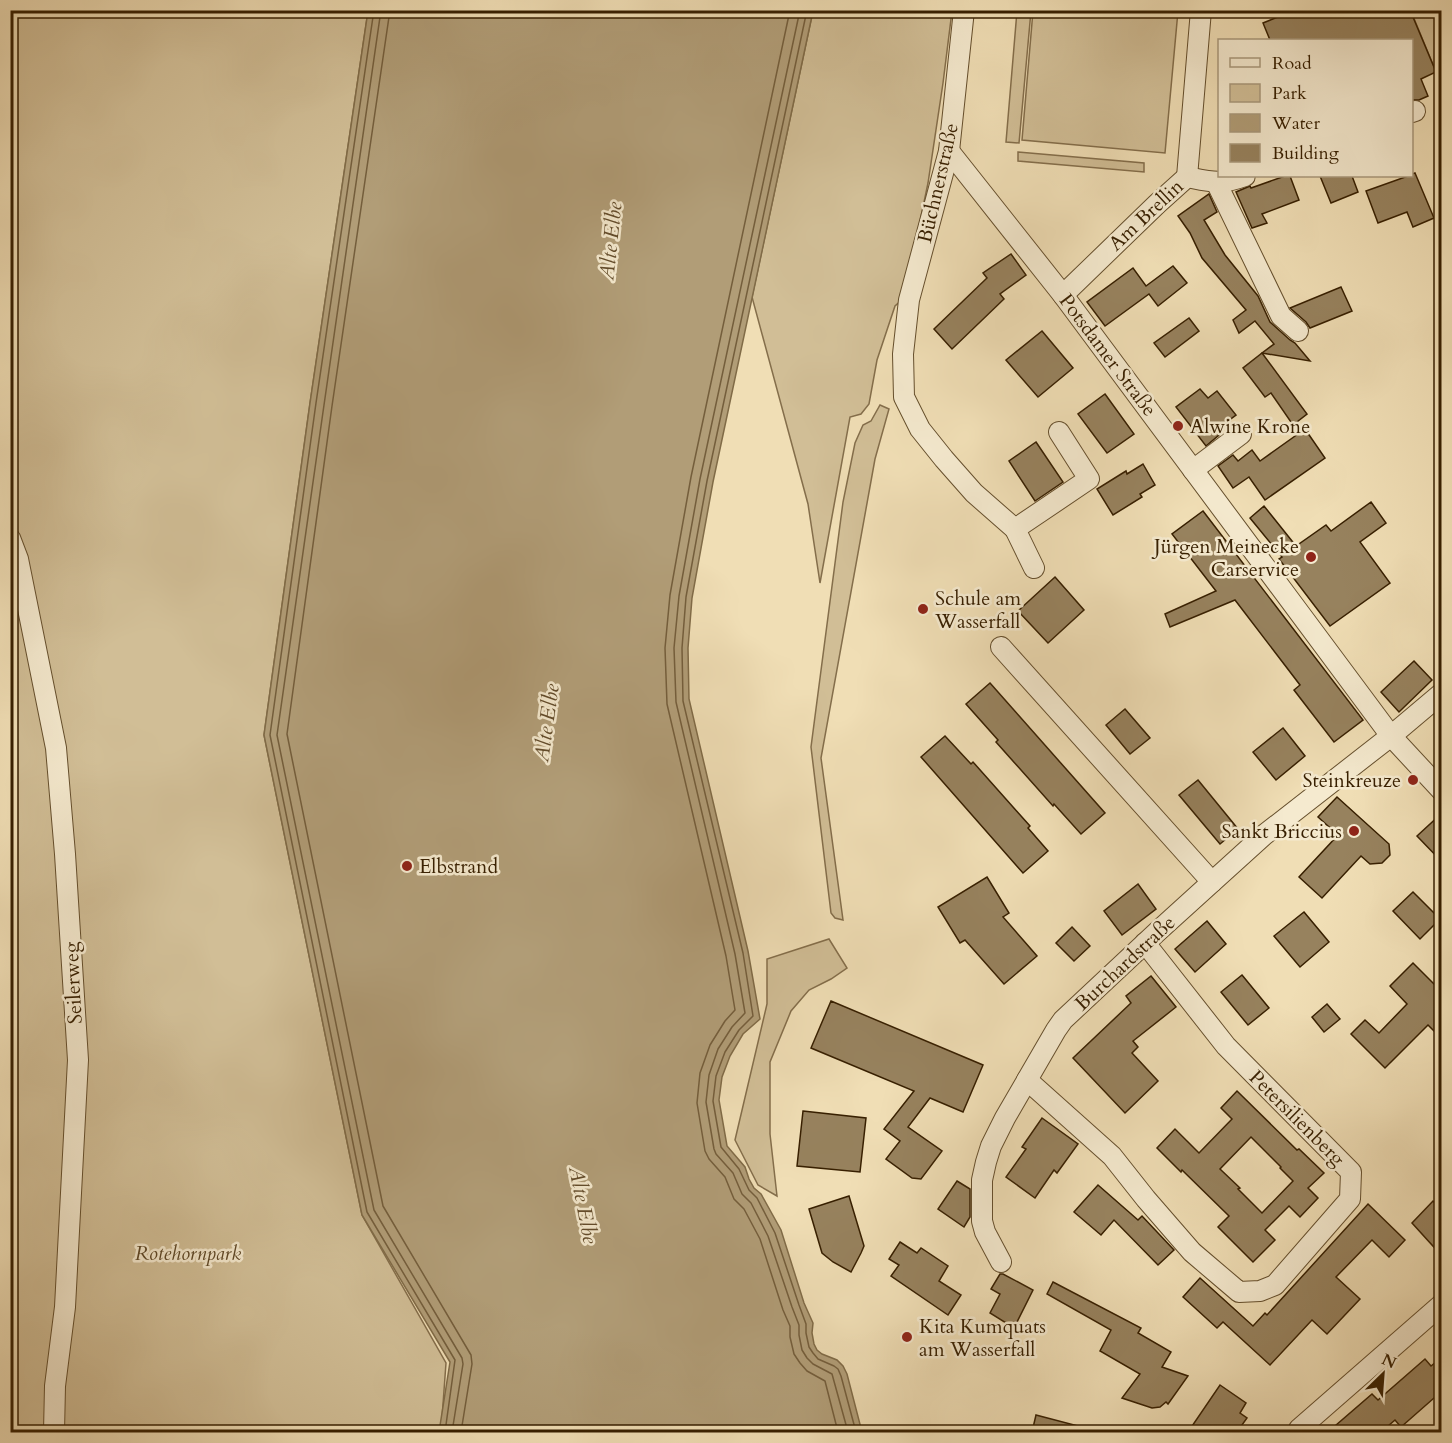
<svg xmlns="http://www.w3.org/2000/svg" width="1452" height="1443" font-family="Cardo,serif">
<rect width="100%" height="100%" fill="#f0deb5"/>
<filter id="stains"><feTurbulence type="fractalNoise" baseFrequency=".00333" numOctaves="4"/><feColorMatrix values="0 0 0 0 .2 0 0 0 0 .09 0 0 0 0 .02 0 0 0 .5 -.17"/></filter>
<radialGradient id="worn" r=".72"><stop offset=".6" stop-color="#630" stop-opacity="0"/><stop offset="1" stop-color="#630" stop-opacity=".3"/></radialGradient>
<g fill="#d1be96" stroke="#846e4b" stroke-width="1.5">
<polygon points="10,11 368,11 310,403 264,735 362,1215 446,1363 441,1432 11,1432"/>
<polygon points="813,11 952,11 943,83 928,183 904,298 895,306 877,360 869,404 861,414 850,417 820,583 808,504 752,297"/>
<polygon points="1017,11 1031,11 1019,143 1006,142"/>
<polygon points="1033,11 1178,11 1165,153 1022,140"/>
<polygon points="1411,11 1441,11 1441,80 1436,72"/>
<polygon points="1018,152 1144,163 1144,172 1018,161"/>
<polygon points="880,405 889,409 875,459 821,758 843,920 835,918 831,913 811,747 843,502 855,443 863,425 871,421"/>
<polygon points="829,939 847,968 831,979 809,990 791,1011 770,1062 770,1134 777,1196 758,1185 735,1140 767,1004 767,959"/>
</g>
<polygon fill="#b19d77" stroke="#806b47" stroke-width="1.5" points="368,11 813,11 713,482 692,598 688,648 689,699 748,951 760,1019 743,1034 730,1056 722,1077 719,1100 727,1146 745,1167 749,1179 754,1188 761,1194 781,1230 804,1303 813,1323 812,1333 814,1344 817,1350 822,1354 837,1360 843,1366 847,1374 862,1432 439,1432 450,1362 362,1215 264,735 310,403"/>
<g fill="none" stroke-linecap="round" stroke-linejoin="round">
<g stroke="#745e3c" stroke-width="1.5">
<polyline points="374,10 316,403 270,735 367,1212 455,1360 445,1432"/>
<polyline points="381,10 324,405 277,735 374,1210 462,1358 463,1364 452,1432"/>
<polyline points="390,10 332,406 287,734 383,1206 471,1355 472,1364 461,1432"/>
<polyline points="790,10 691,477 670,595 665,648 667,704 726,956 735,1010 725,1021 710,1045 700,1073 697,1103 705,1151 709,1159 725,1177 734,1199 744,1209 760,1239 783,1310 790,1326 790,1337 794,1354 800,1363 807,1371 825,1381 838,1432"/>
<polyline points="800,10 700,479 679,596 674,648 676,702 735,954 745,1013 732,1027 718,1049 709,1075 706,1102 714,1149 716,1154 733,1173 742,1194 751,1203 768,1236 792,1307 799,1325 799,1335 802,1350 807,1358 813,1364 832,1374 848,1432"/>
<polyline points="807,10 707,481 686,597 682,648 683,701 743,953 753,1016 739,1030 725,1052 716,1076 713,1101 721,1147 739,1169 749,1190 757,1198 775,1233 799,1305 806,1324 806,1333 809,1347 813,1353 818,1359 834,1366 838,1369 841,1376 856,1432"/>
</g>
</g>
<g fill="#97825e" stroke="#371f00" stroke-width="1.5" fill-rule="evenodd">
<polygon points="1295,10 1410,10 1436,72 1421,79 1428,96 1419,100 1412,100 1412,40 1270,40 1263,23"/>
<polygon points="1415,173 1434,218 1413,227 1407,212 1378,223 1366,191 1408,176 1412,176 1412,174"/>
<polygon points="1285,176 1290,176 1299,200 1262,214 1267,223 1252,228 1236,192 1250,186 1251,188"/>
<polygon points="1320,176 1352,176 1358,192 1331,203"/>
<polygon points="1209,194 1217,212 1204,220 1225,255 1258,296 1270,322 1290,340 1295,343 1310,361 1262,353 1274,344 1255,321 1239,333 1233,320 1246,310 1202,258 1190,233 1178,216"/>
<polygon points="1011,254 1026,275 1000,294 1004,299 952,349 934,329 987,278 983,273"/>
<polygon points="1173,266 1187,283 1158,306 1149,294 1105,326 1087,302 1133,268 1146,286"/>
<polygon points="1341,287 1352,311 1310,328 1306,322 1290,308"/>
<polygon points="1189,318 1199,331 1165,357 1154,343"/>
<polygon points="1042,331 1073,368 1038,397 1006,360"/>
<polygon points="1262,353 1307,414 1293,425 1271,393 1265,397 1243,368"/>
<polygon points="1200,389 1208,398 1217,391 1236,415 1216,430 1219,435 1206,446 1176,407"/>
<polygon points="1105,394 1134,434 1107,453 1078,414"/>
<polygon points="1305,429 1325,458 1265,500 1249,477 1233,488 1218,466 1233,455 1238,461 1252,450 1260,461"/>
<polygon points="1036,442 1063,482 1035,501 1009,461"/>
<polygon points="1143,464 1155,485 1140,494 1142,497 1113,515 1097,489 1126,471 1127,474"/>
<polygon points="1371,502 1386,523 1360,542 1390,583 1330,626 1279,559 1282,557 1250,518 1264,506 1296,546 1326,525 1331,531"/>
<polygon points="1203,511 1363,720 1334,742 1294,690 1300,685 1235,600 1170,627 1165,614 1216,591 1172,534"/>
<polygon points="1055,577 1084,610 1048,643 1018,611"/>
<polygon points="1414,661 1432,680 1399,712 1381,692"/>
<polygon points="990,683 1105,813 1081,834 1054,804 1053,806 996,742 998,740 966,704"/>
<polygon points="1125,709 1150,738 1130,754 1106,725"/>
<polygon points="1283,728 1305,756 1276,780 1253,752"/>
<polygon points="945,736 971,764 973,762 1030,826 1028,828 1048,851 1023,873 921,757"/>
<polygon points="1198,780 1238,829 1220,844 1179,795"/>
<polygon points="1337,797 1389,844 1390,855 1382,863 1370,864 1361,856 1322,898 1299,877 1338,835 1318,817"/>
<polygon points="1442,813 1442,862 1417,836"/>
<polygon points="987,877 1009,913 1003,917 1037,956 1004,984 965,940 960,943 938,907"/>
<polygon points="1138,884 1156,909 1122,935 1104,911"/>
<polygon points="1413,892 1440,919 1420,939 1393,911"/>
<polygon points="1304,912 1329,942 1300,967 1274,936"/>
<polygon points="1207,921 1226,944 1195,972 1175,949"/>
<polygon points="1072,927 1090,946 1074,961 1056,943"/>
<polygon points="1413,963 1442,992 1442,1039 1428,1025 1385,1068 1351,1034 1365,1020 1379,1033 1407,1004 1390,986"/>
<polygon points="1242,975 1269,1008 1248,1025 1221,992"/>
<polygon points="1151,976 1176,1007 1133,1041 1138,1047 1132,1053 1158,1081 1125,1113 1073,1058 1131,1003 1126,996"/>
<polygon points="831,1001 983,1065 963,1112 930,1098 908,1127 942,1151 921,1179 912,1178 886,1159 900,1141 884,1129 914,1091 811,1048"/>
<polygon points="1327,1004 1340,1019 1324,1032 1312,1017"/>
<path d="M1237 1091 1297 1150 1299 1149 1324 1173 1308 1188 1318 1198 1300 1217 1289 1206 1265 1230 1275 1240 1253 1262 1218 1227 1229 1216 1182 1170 1181 1172 1157 1148 1175 1129 1199 1153 1232 1119 1221 1108ZM1251 1137 1281 1167 1280 1168 1293 1181 1262 1213 1238 1189 1240 1188 1220 1169Z"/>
<polygon points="803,1111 866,1118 860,1172 797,1166"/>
<polygon points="1042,1118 1078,1144 1057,1173 1054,1170 1035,1198 1006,1177 1026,1149 1022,1147"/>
<polygon points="957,1181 970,1189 970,1217 964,1227 938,1209"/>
<polygon points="1098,1185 1138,1220 1142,1216 1174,1250 1158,1265 1114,1220 1101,1235 1074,1212"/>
<polygon points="849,1196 864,1246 861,1253 851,1272 833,1262 822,1253 809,1209"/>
<polygon points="1433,1201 1442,1210 1442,1256 1412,1223"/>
<polygon points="1368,1204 1405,1240 1389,1257 1372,1240 1336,1277 1360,1299 1327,1334 1312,1320 1270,1365 1223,1322 1217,1328 1183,1297 1200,1278 1253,1326 1265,1313 1267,1315"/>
<polygon points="900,1242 917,1253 921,1248 948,1266 939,1281 961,1295 948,1315 891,1276 899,1265 889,1259"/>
<polygon points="1000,1274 1003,1274 1033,1290 1014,1328 990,1313 1000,1294 991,1289"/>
<polygon points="1053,1282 1141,1328 1138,1333 1171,1352 1162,1367 1188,1376 1168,1404 1166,1402 1160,1407 1152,1408 1122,1398 1140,1374 1100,1351 1111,1330 1047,1294"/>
<polygon points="1442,1357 1442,1391 1401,1427 1395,1420 1381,1432 1328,1432 1372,1394 1378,1400 1425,1359 1431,1366"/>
<polygon points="1220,1385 1246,1403 1240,1413 1247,1418 1237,1432 1188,1432"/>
<polygon points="1036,1415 1082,1427 1082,1432 1032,1432"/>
</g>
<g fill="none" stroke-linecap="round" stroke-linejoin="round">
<g stroke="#654f2d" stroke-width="22">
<g id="minor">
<polyline points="964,10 949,151 909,300 903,354 904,397 920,429 944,459 974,493 1015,529 1034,568"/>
<polyline points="1412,112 1415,111"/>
<polyline points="949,151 1063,295 1391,736 1442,791"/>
<polyline points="1187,177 1201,10"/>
<path d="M1187 177C1212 182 1220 185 1245 176"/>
<polyline points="1216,182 1281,316 1298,331"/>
<polyline points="1063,295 1157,204 1187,177"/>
<polyline points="1193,470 1241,434"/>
<polyline points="1015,529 1089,479 1059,432"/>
<polyline points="10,538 18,559 56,748 65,854 78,1060 65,1307 55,1386 54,1432"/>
<polyline points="1001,647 1212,882"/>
<polyline points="1027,1080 1112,1156 1146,1199 1192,1252 1239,1292 1260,1291 1275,1285 1350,1199 1351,1172 1226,1046 1145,943"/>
<polyline points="1001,1262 985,1232 982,1221 982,1180 986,1162 991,1146 1005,1118 1056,1030 1063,1020 1157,932 1264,835 1391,736 1442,693"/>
<polyline points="1302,1432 1299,1429 1442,1304"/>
</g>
</g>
<use href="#minor" stroke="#f5eacf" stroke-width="20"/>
</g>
<g fill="#8f2418" stroke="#f5eacf" stroke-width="2">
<circle cx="1178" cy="426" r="6"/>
<circle cx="1311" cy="557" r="6"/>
<circle cx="923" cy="609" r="6"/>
<circle cx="1413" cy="780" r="6"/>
<circle cx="1354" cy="831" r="6"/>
<circle cx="407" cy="866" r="6"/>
<circle cx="907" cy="1337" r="6"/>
</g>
<g text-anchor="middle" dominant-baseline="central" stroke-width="5" stroke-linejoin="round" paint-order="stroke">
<g font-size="20" fill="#371f00" stroke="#f5eacf">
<text transform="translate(938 183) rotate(-77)">Büchnerstraße</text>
<text transform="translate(1146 215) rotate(-43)">Am Brellin</text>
<text transform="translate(1108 355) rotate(53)">Potsdamer Straße</text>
<text transform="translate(1125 963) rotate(-43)">Burchardstraße</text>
<text transform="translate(73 983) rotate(-93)">Seilerweg</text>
<text transform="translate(1297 1118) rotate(45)">Petersilienberg</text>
</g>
<g font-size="20" fill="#371f00" stroke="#f5eacf" text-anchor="start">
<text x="1190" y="426">Alwine Krone</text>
<text x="1299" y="546" text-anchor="end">Jürgen Meinecke<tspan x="1299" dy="23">Carservice</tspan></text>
<text x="935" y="598">Schule am<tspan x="935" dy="23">Wasserfall</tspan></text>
<text x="1401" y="780" text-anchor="end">Steinkreuze</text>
<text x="1342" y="831" text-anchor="end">Sankt Briccius</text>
<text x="419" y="866">Elbstrand</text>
<text x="919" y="1326">Kita Kumquats<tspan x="919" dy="23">am Wasserfall</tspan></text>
</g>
<g font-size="20" font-style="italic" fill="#5e4726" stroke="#f5eacf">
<text x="188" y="1253">Rotehornpark</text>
</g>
<g font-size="21" font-style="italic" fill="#624b2a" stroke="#f5eacf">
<text transform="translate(611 241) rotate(-84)">Alte Elbe</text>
<text transform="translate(547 723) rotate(-82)">Alte Elbe</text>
<text transform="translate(583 1205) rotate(79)">Alte Elbe</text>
</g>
</g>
<rect width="1452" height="1443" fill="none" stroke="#f0deb5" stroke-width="36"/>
<rect x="12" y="12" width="1428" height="1419" fill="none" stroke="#371f00" stroke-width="3"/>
<rect x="18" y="18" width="1416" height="1407" fill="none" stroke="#371f00" stroke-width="1.5"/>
<rect x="1218" y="39" width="195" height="138" fill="#f5eacf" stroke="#a9997c" stroke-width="1.5"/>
<rect x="1230" y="58" width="30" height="9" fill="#f5eacf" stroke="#a9997c" stroke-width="1.5"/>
<text x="1272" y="69" font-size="18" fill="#371f00">Road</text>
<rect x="1230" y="84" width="30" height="18" fill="#d1be96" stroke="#a9997c" stroke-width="1.5"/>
<text x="1272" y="99" font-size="18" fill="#371f00">Park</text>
<rect x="1230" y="114" width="30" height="18" fill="#b19d77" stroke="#a9997c" stroke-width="1.5"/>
<text x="1272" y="129" font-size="18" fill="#371f00">Water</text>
<rect x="1230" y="144" width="30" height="18" fill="#97825e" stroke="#a9997c" stroke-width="1.5"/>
<text x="1272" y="159" font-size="18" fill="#371f00">Building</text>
<g transform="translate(1383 1374) rotate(25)" stroke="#f5eacf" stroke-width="4.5" paint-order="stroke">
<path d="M0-4.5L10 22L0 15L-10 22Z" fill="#371f00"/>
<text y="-9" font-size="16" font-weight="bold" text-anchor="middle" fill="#371f00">N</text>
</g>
<rect width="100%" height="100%" filter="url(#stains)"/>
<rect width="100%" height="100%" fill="url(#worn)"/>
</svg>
